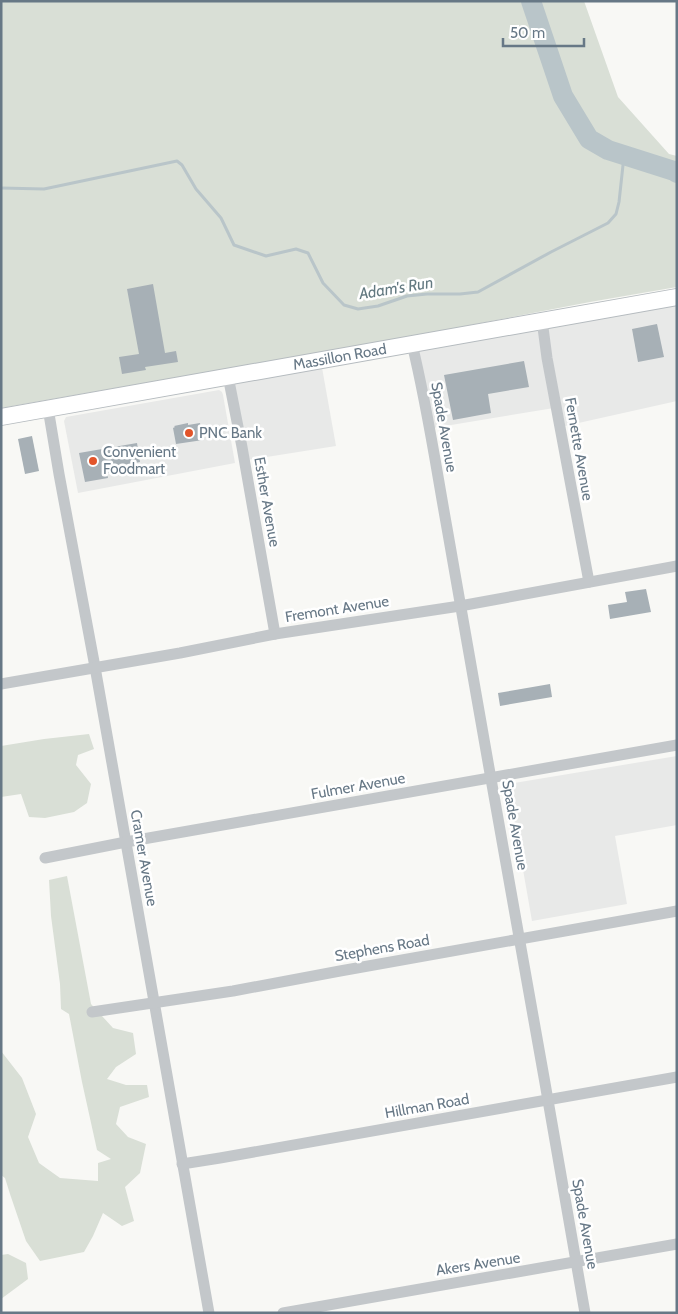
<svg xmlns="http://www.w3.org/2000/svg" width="678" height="1314" font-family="Cabin,sans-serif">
<rect width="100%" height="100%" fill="#f8f8f5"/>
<g fill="#e8e9e8">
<polygon points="677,299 677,401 565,426 545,322"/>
<polygon points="541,322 554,408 433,428 416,346"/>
<polygon points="321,362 336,446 247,460 231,378"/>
<polygon points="219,390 222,392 223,395 235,463 78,493 64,421 66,417"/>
<polygon points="677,756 677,825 615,836 627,904 532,921 508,784"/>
</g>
<g fill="#d9dfd6">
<polygon points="1,1 584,1 618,97 669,154 677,156 677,287 590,302 424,334 1,408"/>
<polygon points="89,734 94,749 78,755 76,765 91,784 87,803 74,812 45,818 29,817 21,794 1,797 1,746 44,739"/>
<polygon points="67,876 91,1004 113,1028 133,1033 136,1054 116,1067 107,1079 126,1085 147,1085 149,1097 120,1107 116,1124 128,1137 146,1144 140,1173 125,1187 134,1221 122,1226 103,1213 93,1236 84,1252 40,1261 26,1241 10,1194 5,1178 1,1175 1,1051 22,1078 36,1114 28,1137 39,1163 60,1178 98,1181 98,1163 111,1159 97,1150 82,1082 69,1014 61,1009 60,984 51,916 49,880"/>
<polygon points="8,1254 26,1263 28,1279 1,1299 1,1255"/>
</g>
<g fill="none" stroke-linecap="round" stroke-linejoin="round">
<polyline stroke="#b9c5c9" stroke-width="3" points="1,188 44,189 177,161 182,165 196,189 221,218 234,245 266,256 296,249 308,253 323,283 344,305 358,309 378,306 407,296 427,294 460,294 478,292 551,252 608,223 616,214 619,202 624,156"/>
<polyline stroke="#b9c5c9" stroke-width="20" points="531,1 563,96 589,139 608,150 674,171 677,173"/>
</g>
<g fill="#a7b0b6">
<polygon points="153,284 165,353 176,351 178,362 145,367 146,370 122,374 119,357 139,354 127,289"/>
<polygon points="657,324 664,357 638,362 632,329"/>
<polygon points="524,361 529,387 488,394 491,413 453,420 444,375"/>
<polygon points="188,423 188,425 200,423 203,440 176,444 173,428 175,427 174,426"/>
<polygon points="32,436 39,471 25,474 18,439"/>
<polygon points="137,443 140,462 113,467 114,471 107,473 108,478 85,482 79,453"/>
<polygon points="646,589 651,612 610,619 608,605 627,602 625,592"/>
<polygon points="550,684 552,697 500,706 498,693"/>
</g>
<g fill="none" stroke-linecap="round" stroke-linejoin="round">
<g stroke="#b5bbbf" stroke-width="18">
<g id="secondary">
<path id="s1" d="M1 417 677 297"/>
</g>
</g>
<g stroke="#c3c7ca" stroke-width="11">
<polyline points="542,320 547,358 589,582"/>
<path d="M412 344C427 405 436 467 447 528 460 606 475 684 488 762 520 946 554 1129 585 1313"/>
<polyline points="228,376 242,447 275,634"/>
<polyline points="48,408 59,474 95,667 209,1313"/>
<polyline points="1,684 180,653 275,634 460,606 677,566"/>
<polyline points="45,858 126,842 677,745"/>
<polyline points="92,1012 233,991 340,971 677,911"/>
<polyline points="182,1164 220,1158 677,1077"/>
<polyline points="283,1313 677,1244"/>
</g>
<use href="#secondary" stroke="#fff" stroke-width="16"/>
</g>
<g fill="#e2542a" stroke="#fff" stroke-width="2">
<circle cx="189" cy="433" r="5"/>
<circle cx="93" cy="461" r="5"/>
</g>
<g text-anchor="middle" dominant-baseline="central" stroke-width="5" stroke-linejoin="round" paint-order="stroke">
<g font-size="15" fill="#677886" stroke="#fff">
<text stroke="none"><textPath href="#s1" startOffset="344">Massillon Road</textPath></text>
<text transform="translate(444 427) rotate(80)">Spade Avenue</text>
<text transform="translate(579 449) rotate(80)">Fernette Avenue</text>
<text transform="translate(267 502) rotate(80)">Esther Avenue</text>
<text transform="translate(337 609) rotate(-9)">Fremont Avenue</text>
<text transform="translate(358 786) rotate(-10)">Fulmer Avenue</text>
<text transform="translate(515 825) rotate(80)">Spade Avenue</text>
<text transform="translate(144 858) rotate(80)">Cramer Avenue</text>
<text transform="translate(382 948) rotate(-10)">Stephens Road</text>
<text transform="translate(427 1106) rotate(-10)">Hillman Road</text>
<text transform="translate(585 1224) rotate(80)">Spade Avenue</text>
<text transform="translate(478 1264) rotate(-9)">Akers Avenue</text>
</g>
<g font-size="15" fill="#677886" stroke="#fff" text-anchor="start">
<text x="199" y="433">PNC Bank</text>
<text x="103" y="452">Convenient<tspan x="103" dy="17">Foodmart</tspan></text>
</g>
<g font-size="16" font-style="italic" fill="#637981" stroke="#fff">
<text transform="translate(396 288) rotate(-9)">Adam's Run</text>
</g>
</g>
<rect width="678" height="1314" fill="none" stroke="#677886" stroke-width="5"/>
<path d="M503 38v8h81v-8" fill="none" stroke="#677886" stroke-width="2.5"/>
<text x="510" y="38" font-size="15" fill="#677886" stroke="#ffffff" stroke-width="4" paint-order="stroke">50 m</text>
</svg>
